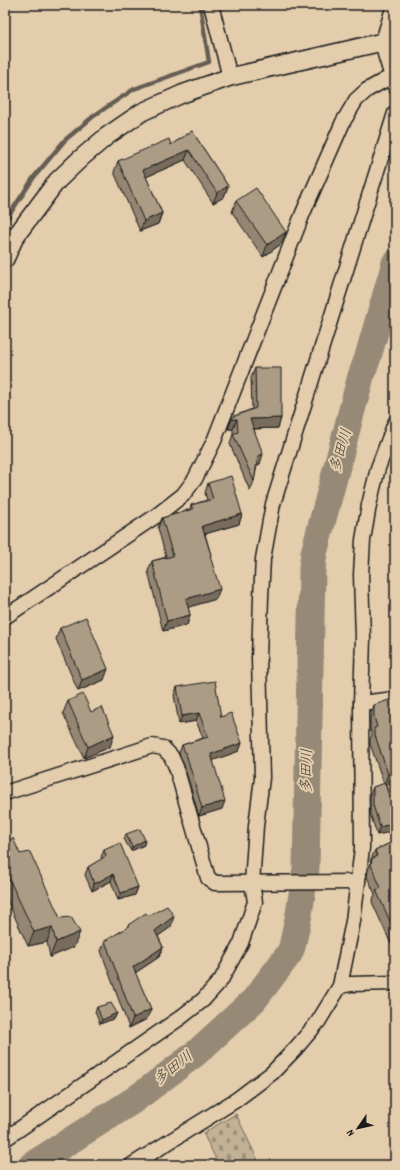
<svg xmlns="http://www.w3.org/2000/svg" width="400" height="1170" font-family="Dekko,'Klee One',sans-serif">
<defs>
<pattern id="cemetery-stones" width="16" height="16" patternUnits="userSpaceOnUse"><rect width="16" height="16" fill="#c2b195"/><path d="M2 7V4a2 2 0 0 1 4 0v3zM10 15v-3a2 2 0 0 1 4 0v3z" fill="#9d8f79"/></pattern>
</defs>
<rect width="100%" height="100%" fill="#e3cdad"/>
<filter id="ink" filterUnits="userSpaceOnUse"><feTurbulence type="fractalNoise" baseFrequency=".025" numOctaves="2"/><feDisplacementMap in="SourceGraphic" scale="8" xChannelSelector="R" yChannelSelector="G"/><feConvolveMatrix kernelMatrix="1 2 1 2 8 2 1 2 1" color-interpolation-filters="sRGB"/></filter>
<g filter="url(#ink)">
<polygon fill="url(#cemetery-stones)" stroke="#6f6658" points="236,1114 260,1165 219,1165 203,1133"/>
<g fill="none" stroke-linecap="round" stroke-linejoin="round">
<polyline stroke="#655d52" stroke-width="4.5" points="5,223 11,212 34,177 65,140 95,115 134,89 209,62 200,5"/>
<polyline stroke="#968976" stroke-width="27" points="32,1165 134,1100 195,1054 254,1000 289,954 292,947 299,914 306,868 312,569 314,553 361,376 367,360 395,263"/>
<g stroke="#1c1c1c" stroke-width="17">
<g id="minor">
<polyline points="211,5 230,77"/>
<polyline points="394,5 383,41 385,54 395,87"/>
<polyline points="5,617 156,516 183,495 195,479 214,441 303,213 343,122 356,100 367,90 392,76"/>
<polyline points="361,703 395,699"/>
<polyline points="5,793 152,746 163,748 171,756 176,767 208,878 215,883 358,882"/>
<polyline points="340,986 351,984 395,983"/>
<polyline points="5,1139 180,1018 203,1000 221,980 241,943 255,902 252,883 256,826 262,778 259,658 261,597 263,559 273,504 395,113"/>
<polyline points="132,1165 236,1100 272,1073 296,1048 318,1022 340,986 353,921 362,848 361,703 363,638 361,575 363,540 369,505 378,468 395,423"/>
</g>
</g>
<g stroke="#1c1c1c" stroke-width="20">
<polyline id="tertiary" points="5,259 15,237 57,181 80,159 107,136 142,112 182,94 230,77 395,39"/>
</g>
<use href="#minor" stroke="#e3cdad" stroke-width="14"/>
<use href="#tertiary" stroke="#e3cdad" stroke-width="17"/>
</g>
<g fill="#948672" stroke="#1c1c1c">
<polygon points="192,131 228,186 224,197 213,203 185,160 146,177 162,213 158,224 140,231 114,172 118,161 171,145"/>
<polygon points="236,201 281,244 263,257 232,212"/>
<polygon points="255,368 281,418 278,428 254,429 260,464 257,466 254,481 250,491 230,444 233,434 233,429 228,429 232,417 252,409 251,378"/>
<polygon points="208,483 242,514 239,524 205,534 211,555 210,557 216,599 188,607 190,615 187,625 163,631 148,571 152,561 166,557 158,528 162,518 190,509 191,505 207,500 205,493"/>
<polygon points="60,628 104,680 78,691 56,639"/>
<polygon points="177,687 221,717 242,743 239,751 213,760 222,809 199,816 184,765 179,753 182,745 203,738 196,721 179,724 174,695"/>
<polygon points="68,701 91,712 110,747 84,758 63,713"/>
<polygon points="374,705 395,782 386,785 395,817 395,827 394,831 377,835 370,813 370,795 373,787 384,784 370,744 370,739 372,735 370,729 370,717"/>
<polygon points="126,834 144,845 131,851 124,839"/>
<polygon points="395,841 395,942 391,944 372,902 375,894 367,877 368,870 371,862 370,861 375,850"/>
<polygon points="5,842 20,854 60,918 74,947 50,957 47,942 28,946 5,896"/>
<polygon points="104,850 138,887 135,895 118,900 111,881 92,891 85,875 88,867 102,859 101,857"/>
<polygon points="148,916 171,927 158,936 163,947 159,957 135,973 151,1009 147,1019 129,1028 101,951 105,941 127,928 128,925"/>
<polygon points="97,1007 115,1018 100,1024 95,1012"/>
</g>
<g fill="#786d5d" stroke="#1c1c1c">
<polygon points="189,150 185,160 139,180 143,170"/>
<polygon points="228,186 224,197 213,203 217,193"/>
<polygon points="162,213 158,224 140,231 144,221"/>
<polygon points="286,232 281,244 263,257 267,245"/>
<polygon points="281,418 278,428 246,429 250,419"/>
<polygon points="232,419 237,419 233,429 228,429"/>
<polygon points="263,454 260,464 255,466 258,456"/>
<polygon points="242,514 239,524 198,536 202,526"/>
<polygon points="220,589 216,599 183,609 186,599"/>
<polygon points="190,615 187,625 163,631 167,621"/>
<polygon points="108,669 104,680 78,691 82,680"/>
<polygon points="199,713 196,721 179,724 182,716"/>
<polygon points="114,735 110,747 84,758 88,747"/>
<polygon points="242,743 239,751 209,762 211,754"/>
<polygon points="395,772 395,782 384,786 388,774"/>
<polygon points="225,801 222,809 199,816 202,808"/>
<polygon points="395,823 395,827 394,831 377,835 380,827"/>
<polygon points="145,840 144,845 131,851 132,847"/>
<polygon points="113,874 111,881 92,891 94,884"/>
<polygon points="138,887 135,895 118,900 121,893"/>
<polygon points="174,916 171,927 151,941 155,931"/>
<polygon points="52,927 47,942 28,946 34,932"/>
<polygon points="80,932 74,947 50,957 56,942"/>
<polygon points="395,933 395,942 391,944"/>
<polygon points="163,947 159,957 129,977 133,967"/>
<polygon points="151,1009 147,1019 129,1028 133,1018"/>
<polygon points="117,1013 115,1018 100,1024 102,1020"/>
</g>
<g fill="#ac9c85" stroke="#1c1c1c">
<polygon points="192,131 228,186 217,193 189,150 143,170 162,213 144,221 118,161 169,139 171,145"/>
<polygon points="256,188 286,232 267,245 236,201"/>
<polygon points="255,368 281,368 281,418 250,419 263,454 258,456 254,481 233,434 238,432 237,419 232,419 232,417 256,408"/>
<polygon points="231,476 242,514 202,526 211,555 210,556 220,589 186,599 190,615 167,621 152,561 173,556 162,518 193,509 191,505 213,499 208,483"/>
<polygon points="86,617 108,669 82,680 60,628"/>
<polygon points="215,681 221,717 231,713 242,743 211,754 225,801 202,808 187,757 182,745 208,737 199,713 182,716 177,687"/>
<polygon points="83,694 91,712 102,707 114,735 88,747 68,701"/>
<polygon points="395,698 395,721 394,721 395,723 395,772 388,774 374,732 374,728 377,727 374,717 374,705"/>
<polygon points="385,783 395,817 395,823 380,827 373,805 373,787"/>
<polygon points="140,829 145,840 132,847 126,834"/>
<polygon points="13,838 20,854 30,852 60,918 71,917 80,932 56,942 52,927 34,932 5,870 5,842"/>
<polygon points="395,841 395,932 376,890 381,888 371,865 372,859 377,856 375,850"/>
<polygon points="120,843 138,887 121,893 113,874 94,884 88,867 106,856 104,850"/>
<polygon points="167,906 174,916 155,931 163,947 133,967 151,1009 133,1018 105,941 128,927 128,925 146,913 148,916"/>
<polygon points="111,1003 117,1013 102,1020 97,1007"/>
</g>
</g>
<g text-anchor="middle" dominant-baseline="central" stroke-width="4" stroke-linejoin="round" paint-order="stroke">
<g font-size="15" font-style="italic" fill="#413d37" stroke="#e3cdad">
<text transform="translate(342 451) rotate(-74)">多田川</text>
<text transform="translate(308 771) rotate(-89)">多田川</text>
<text transform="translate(174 1069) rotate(-38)">多田川</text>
</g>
</g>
<rect width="400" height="1170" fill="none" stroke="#e3cdad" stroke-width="20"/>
<rect x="10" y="10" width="380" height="1150" fill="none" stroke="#1c1c1c" stroke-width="1.5" filter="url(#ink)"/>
<g transform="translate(358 1128) rotate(236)" stroke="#e3cdad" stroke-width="3" paint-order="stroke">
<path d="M0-3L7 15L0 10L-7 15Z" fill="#1c1c1c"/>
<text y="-6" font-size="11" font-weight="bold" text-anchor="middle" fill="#1c1c1c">N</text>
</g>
</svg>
